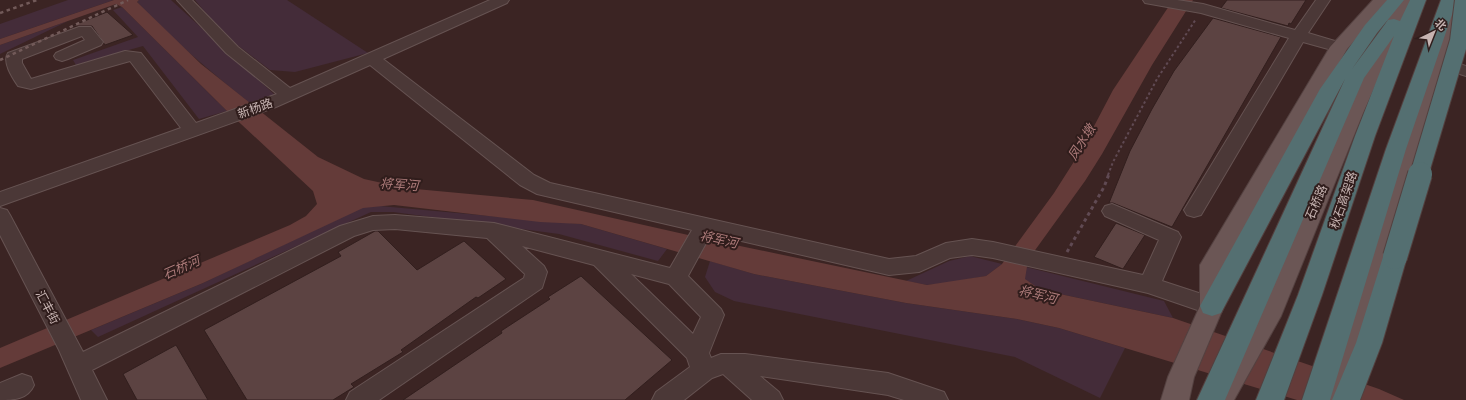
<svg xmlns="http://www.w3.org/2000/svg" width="1466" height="400" font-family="'Golos Text','Noto Sans SC',sans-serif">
<rect width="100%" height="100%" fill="#3b2423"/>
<g fill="#442c39">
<polygon points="68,0 114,0 0,39 0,24"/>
<path d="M139 0H171L275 95 252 105C212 73 172 40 137 2Z"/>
<polygon points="195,0 287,0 368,53 295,72 270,70 224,35"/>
<polygon points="122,7 227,111 199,119 143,46 76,65 73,60 138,37 113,10"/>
<polygon points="68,21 0,54 0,45"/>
<polygon points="380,206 581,224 667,249 658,261 559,234 393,212 371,212 98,337 91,330 203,283 363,207"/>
<polygon points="970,256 1002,264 986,276 947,283 927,285 906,281 949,261"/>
<polygon points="710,261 754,274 906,303 1017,319 1059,328 1125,348 1100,398 1015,357 734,301 715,292 705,277"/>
<polygon points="1026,267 1164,301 1173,318 1041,290 1024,279"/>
</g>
<polygon fill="#643b39" points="114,0 139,0 137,2 201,64 318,157 364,179 405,188 533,200 697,237 927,285 986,276 1002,264 1054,193 1082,149 1113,90 1173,0 1193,0 1152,65 1102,154 1085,181 1028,260 1025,279 1041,290 1173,318 1379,389 1404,400 1297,400 1059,328 1017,319 906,303 754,274 581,224 540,222 394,205 363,208 203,283 0,368 0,348 290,225 306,216 317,204 313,191 227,111 122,7 116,4 0,45 0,39"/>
<g fill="#5c4342" stroke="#321f1e">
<polygon points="1227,0 1306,0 1291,24 1289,23 1288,26 1221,8"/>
<polygon points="107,12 133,35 105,45 92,26 72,26"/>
<polygon points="1213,18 1281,37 1172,227 1113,203 1109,203 1130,151 1152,109 1174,71"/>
<polygon points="1116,223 1145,235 1123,269 1094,257"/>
<polygon points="375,231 378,231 417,270 464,241 506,279 478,298 476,297 401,350 403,352 351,384 354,387 333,400 247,400 204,330 341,256 338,252"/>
<polygon points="581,276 672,360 625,400 403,400 502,333 501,331 550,299 548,297"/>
<polygon points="176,345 208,400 137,400 123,374"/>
</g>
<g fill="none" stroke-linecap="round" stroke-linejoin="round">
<g stroke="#665352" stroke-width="2">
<g id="minor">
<path d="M177 0H192L238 47 290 88 490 0H509L507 3 383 59 534 175 550 183 889 259 916 256 946 243 972 239 993 242 1143 275 1159 240 1105 216 1102 211 1105 206 1112 204 1178 232 1181 237 1162 281 1220 300 1223 306 1220 312 1212 315 1148 293 993 258 972 255 950 258 919 272 889 275 711 234 688 276 721 309 724 315 709 353 711 358 721 354H745L888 373 944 392 948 400H904L888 395 760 376 779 392 783 400H752L723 374 712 378 684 400H652L656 392 690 367 687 358 594 265 522 246 544 266 547 272 542 288 379 400H346L350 392 524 278 525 274 487 238 395 229 373 230 354 236 92 370 107 400H81L59 350 0 235V208L7 210 10 215 83 352 340 226 373 216 395 215 494 223 670 268 692 230 537 194 520 185 370 65 276 107 0 206V192L181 128 130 61 31 89 18 86C12 77 2 62 8 53L79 27H91L103 42 101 45 68 59 62 61 56 59 54 56 56 53 85 40 82 36 22 59V63L31 79 125 51 141 53 196 123 277 94 226 53ZM631 274 669 284 701 317 693 334Z"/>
<polygon points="1143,0 1177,0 1203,4 1295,30 1316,0 1330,0 1308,33 1345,44 1347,47 1345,50 1339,52 1303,42 1201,215 1194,217 1187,215 1184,210 1289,38 1201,13 1145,3"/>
<polygon points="1438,57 1466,66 1466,76 1432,65 1430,62 1432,59"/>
<path d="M22 374 31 377 34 385C28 399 14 400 0 400V383Z"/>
</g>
</g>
<g stroke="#544140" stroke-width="2">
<g id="major">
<polygon points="1373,0 1390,0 1347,49 1224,265 1224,306 1194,377 1189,400 1161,400 1168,377 1200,306 1200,265 1330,47"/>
<polygon points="1397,0 1413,0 1363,113 1281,316 1234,400 1205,400 1257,312 1343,113"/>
<polygon points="1462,2 1466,3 1466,17 1447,62 1434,106 1352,400 1324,400 1414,106 1429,62 1454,7 1456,3"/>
</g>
</g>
<g stroke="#53403f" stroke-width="2">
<g id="highway">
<polygon points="1387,0 1404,0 1377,33 1352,69 1388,20 1394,19 1400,21 1410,0 1426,0 1375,136 1322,295 1284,400 1256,400 1298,295 1355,136 1394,36 1364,78 1225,400 1197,400 1345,79 1221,313 1212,316 1203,313 1200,306 1320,89 1365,25"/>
<polygon points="1441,0 1457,0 1406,149 1330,400 1302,400 1386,149"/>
<polygon points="1395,248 1403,251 1407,257 1382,343 1360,400 1332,400 1356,343 1383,257 1387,251"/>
</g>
</g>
<polyline stroke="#604a53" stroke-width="2" stroke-dasharray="2.5 2.5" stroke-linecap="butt" points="1108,175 1113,162 1157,79 1196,19"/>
<polyline stroke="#604a53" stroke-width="3" stroke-dasharray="3.5 3.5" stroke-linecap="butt" points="1067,252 1104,187 1109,174"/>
<use href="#minor" fill="#4b3837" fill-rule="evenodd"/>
<use href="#major" fill="#6b5655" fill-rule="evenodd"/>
<use href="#highway" fill="#546f71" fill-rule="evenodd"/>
<g stroke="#725a59" stroke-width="2.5" stroke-dasharray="3.5 3.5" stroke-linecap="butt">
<polyline points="0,13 37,0"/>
<polyline points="0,60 128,0"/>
</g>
<g stroke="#53403f" stroke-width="20" stroke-linecap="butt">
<polyline id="highway-bridge-far1" points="1419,175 1459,41 1464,0"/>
</g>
<g stroke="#53403f" stroke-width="26" stroke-linecap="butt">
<polyline id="highway-bridge" points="1395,257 1420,174"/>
</g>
<use href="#highway-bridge-far1" stroke="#546f71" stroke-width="18"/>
<use href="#highway-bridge" stroke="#546f71" stroke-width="24"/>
</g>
<g text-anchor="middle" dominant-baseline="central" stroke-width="4" stroke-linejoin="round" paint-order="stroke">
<g font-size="12" fill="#c7b4b2" stroke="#301d1c">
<text transform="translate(255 108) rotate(-20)">新杨路</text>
<text transform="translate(1343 200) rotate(-71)">秋石高架路</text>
<text transform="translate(1316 202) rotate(-67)">石桥路</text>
<text transform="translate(48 307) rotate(62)">汇丰街</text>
</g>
<g font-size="13" font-style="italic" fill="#ae7c7b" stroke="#301d1c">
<text transform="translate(1081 142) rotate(-58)">凤水墩</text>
<text transform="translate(399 184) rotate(4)">将军河</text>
<text transform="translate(719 239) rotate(12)">将军河</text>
<text transform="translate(181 267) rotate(-24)">石桥河</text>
<text transform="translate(1038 294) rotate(14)">将军河</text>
</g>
</g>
<g transform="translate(1434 32) rotate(43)" stroke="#301d1c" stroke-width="3" paint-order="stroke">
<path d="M0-3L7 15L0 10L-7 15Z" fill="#c7b4b2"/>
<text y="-6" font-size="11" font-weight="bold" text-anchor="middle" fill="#c7b4b2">北</text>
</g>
</svg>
